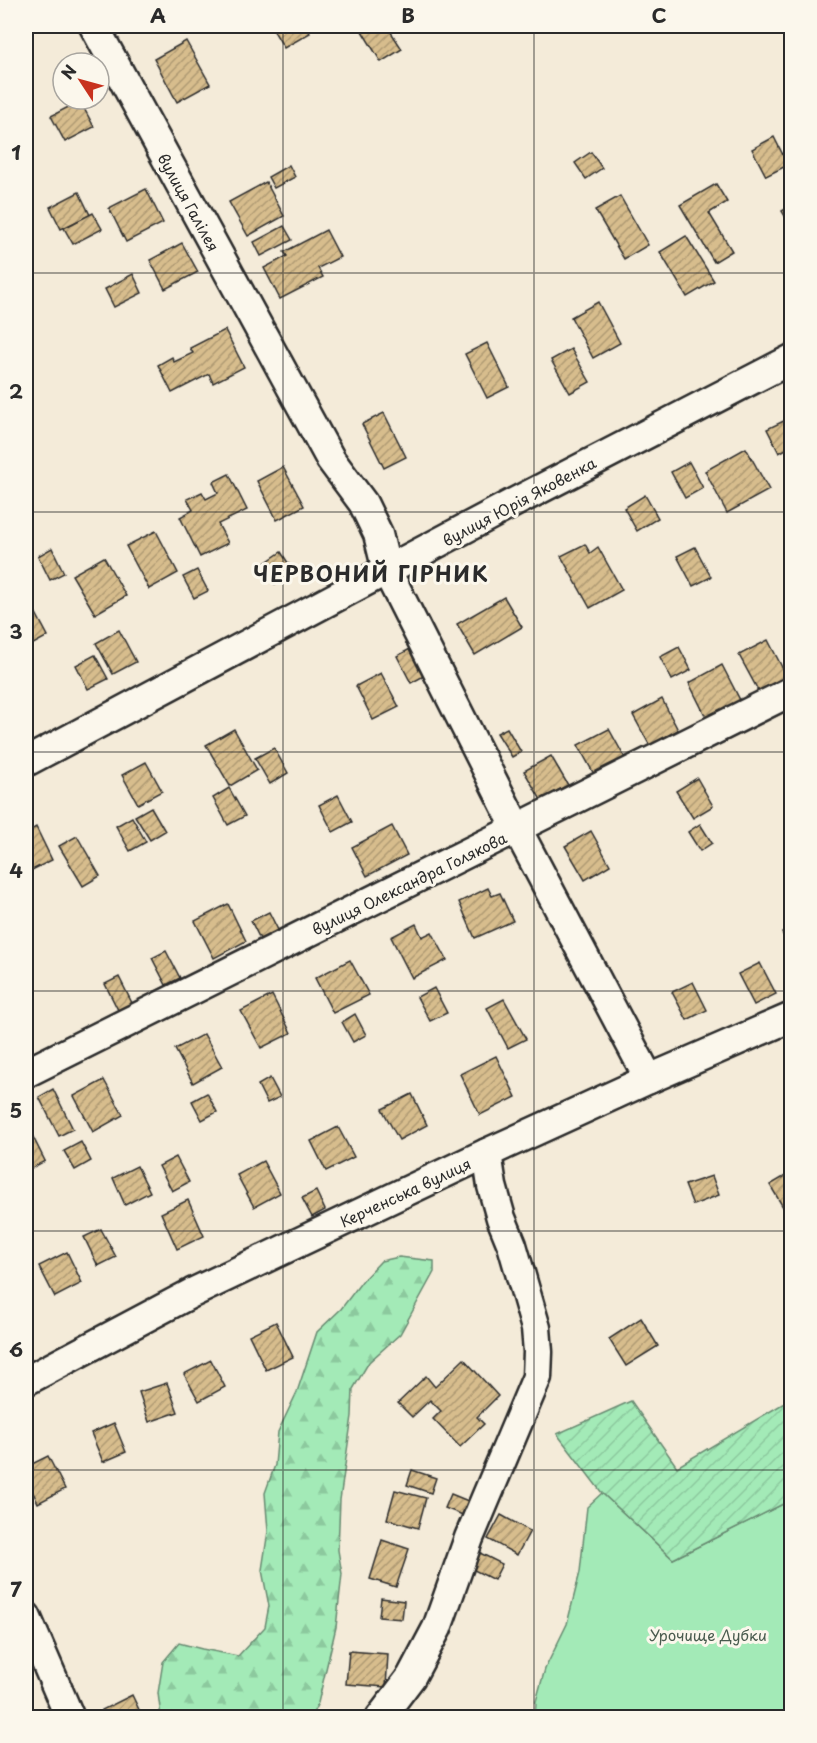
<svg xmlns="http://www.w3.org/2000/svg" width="817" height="1743" font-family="'Playpen Sans',sans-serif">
<defs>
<pattern id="forest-firs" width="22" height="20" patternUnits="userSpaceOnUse" patternTransform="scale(1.5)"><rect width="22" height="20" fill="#a3eab7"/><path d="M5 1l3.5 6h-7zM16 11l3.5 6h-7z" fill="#8cc99e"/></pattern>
<pattern id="garden-furrows" width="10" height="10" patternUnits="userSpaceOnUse" patternTransform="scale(1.5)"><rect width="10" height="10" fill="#a3eab7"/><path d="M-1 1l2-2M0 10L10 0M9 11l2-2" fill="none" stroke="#8cc99e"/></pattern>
<pattern id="building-hatch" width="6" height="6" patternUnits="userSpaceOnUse" patternTransform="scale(1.5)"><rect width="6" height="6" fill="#d7bd8d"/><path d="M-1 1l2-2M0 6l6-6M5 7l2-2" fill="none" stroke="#af9a73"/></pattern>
</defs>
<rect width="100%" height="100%" fill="#f4ebd9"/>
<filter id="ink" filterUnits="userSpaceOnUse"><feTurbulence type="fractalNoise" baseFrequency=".0167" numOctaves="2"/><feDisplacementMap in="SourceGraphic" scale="12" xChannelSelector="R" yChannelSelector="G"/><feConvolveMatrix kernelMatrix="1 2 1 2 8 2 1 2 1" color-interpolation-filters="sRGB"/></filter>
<g filter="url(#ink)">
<polygon fill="url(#forest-firs)" stroke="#678a71" stroke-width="1.5" points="399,1257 434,1261 434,1272 400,1334 369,1362 353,1389 352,1416 340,1500 338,1550 342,1574 336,1627 318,1703 311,1717 161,1717 158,1693 163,1662 179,1643 202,1649 238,1656 265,1627 269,1606 262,1570 268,1531 265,1493 275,1465 278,1432 297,1392 317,1332 341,1309 363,1280 381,1261"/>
<polygon fill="#a3eab7" stroke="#678a71" stroke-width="1.5" points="602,1493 673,1559 791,1500 791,1717 535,1718 536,1701 545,1669 567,1624 580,1572 587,1507"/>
<polygon fill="url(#garden-furrows)" stroke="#678a71" stroke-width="1.5" points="631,1401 677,1467 786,1402 791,1407 791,1500 673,1559 602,1493 557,1434"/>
<g fill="url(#building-hatch)" stroke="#2b2b2b" stroke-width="1.5">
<polygon points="271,26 306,26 310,33 284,48"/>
<polygon points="371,26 387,26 402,49 381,62 362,31"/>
<polygon points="186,41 210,84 177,102 154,59"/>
<polygon points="80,101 94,127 65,142 51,116"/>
<polygon points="774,137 788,165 766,176 752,149"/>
<polygon points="591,152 602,168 586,179 575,163"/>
<polygon points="289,165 295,177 274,188 268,177"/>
<polygon points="266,182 284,216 248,236 229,202"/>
<polygon points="716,184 727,202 709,213 732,251 714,262 680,205"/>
<polygon points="146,189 163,223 126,242 109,208"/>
<polygon points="79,192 90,215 61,229 50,207"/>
<polygon points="620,196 648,245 624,259 595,210"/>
<polygon points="792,205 792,228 782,211"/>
<polygon points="93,213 102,229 73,244 64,228"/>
<polygon points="284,226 292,240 261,256 254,242"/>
<polygon points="326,230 340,257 318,268 323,277 280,299 264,268 287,256 284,252"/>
<polygon points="686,236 714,281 687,297 660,252"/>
<polygon points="182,243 198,272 165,289 150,260"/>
<polygon points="133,274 142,293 114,307 105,289"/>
<polygon points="598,302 620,343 593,358 571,317"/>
<polygon points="225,330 244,367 213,383 209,374 172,393 158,365 172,357 174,362 193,353 190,348"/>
<polygon points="487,343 509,387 487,398 465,354"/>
<polygon points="571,349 590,382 570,393 551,360"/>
<polygon points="384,413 406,457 384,468 362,424"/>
<polygon points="792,417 792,456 788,448 779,453 767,429"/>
<polygon points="746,448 769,490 727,513 705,471"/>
<polygon points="689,462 703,488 685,498 671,472"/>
<polygon points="283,467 304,506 277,520 257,481"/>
<polygon points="229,474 247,510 218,524 228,543 200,557 180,517 193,510 187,499 202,492 206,499 218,493 213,482"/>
<polygon points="645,495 658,518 637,531 624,508"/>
<polygon points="156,531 178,573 149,589 126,546"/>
<polygon points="585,544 590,553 598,547 622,590 590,608 561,556"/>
<polygon points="695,547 711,577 693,586 677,556"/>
<polygon points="52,548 64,573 50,580 38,556"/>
<polygon points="281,552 294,572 275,584 262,565"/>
<polygon points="104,557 126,596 95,614 72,575"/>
<polygon points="197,570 208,591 194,598 183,577"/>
<polygon points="504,597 522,627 475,655 457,624"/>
<polygon points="31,604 48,636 26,648 26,607"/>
<polygon points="119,630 136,662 113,674 96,643"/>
<polygon points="768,640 787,677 759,692 739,655"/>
<polygon points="679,647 691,670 672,680 660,657"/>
<polygon points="410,649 424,676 411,683 397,656"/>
<polygon points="95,655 108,679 88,689 76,665"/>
<polygon points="722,665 741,702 707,719 689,683"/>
<polygon points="381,673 399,707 373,720 356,686"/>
<polygon points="662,699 678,730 650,746 633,715"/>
<polygon points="507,728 521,752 512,757 497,733"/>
<polygon points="234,729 257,770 230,786 206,745"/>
<polygon points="609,729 626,760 595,776 578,745"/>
<polygon points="274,748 288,773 270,784 255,758"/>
<polygon points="551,756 568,785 541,800 524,771"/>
<polygon points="146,762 162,791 138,804 122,775"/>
<polygon points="697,778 713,806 693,818 676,791"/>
<polygon points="229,788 245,816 228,825 213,798"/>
<polygon points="338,795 352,822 333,832 319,805"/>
<polygon points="151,807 165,831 150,840 135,816"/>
<polygon points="132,817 146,842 130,851 116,826"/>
<polygon points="700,824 712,843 700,851 688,832"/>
<polygon points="392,826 407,855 367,876 352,847"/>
<polygon points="36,827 52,860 30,871 26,863 26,833"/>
<polygon points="591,831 610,865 585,880 565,846"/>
<polygon points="77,836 100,876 83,886 59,846"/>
<polygon points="488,888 492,896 500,893 513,921 475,938 459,902"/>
<polygon points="228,904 246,941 214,958 195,921"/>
<polygon points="269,912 282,938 264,947 251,921"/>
<polygon points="416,924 422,937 432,932 447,960 412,978 391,937"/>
<polygon points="792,928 792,950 782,933"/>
<polygon points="166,951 180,978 166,985 152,958"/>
<polygon points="350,960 369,995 333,1013 315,978"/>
<polygon points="760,963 776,994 754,1005 738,974"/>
<polygon points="119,977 133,1005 119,1012 105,984"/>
<polygon points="693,982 707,1010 687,1020 672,992"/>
<polygon points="434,988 447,1013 430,1021 417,997"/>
<polygon points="272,995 291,1033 261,1048 241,1011"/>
<polygon points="504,999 526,1039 508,1048 487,1008"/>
<polygon points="355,1014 366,1035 353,1042 342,1022"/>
<polygon points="204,1034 222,1067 193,1083 175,1049"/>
<polygon points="496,1056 516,1097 480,1115 460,1074"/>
<polygon points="270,1078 280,1097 267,1103 258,1085"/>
<polygon points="104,1080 123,1115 93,1132 74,1096"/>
<polygon points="53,1089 73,1129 59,1136 39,1097"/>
<polygon points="207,1093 217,1112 202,1120 192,1101"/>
<polygon points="412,1094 427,1125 399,1140 382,1109"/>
<polygon points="27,1125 45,1161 26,1171 26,1126"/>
<polygon points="338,1127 354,1157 326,1171 311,1141"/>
<polygon points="81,1142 91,1161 75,1170 64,1151"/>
<polygon points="176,1157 189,1182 172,1191 159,1166"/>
<polygon points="263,1161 280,1193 254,1207 237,1175"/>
<polygon points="137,1166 150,1192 125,1205 113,1178"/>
<polygon points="792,1172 792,1202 783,1207 770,1185"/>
<polygon points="712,1176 719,1195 693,1205 685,1185"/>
<polygon points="316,1191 325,1210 312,1217 302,1198"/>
<polygon points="188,1200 204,1236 177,1249 161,1213"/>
<polygon points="101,1229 116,1257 98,1266 84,1237"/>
<polygon points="67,1252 82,1283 55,1297 39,1266"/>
<polygon points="641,1318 658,1346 626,1366 609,1339"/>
<polygon points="276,1322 293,1357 266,1370 249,1335"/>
<polygon points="464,1359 498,1396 477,1417 484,1424 460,1447 433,1419 441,1411 430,1400 412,1417 398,1403 426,1376 435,1387"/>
<polygon points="211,1360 225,1387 199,1401 184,1374"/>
<polygon points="167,1383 178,1412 149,1422 139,1392"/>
<polygon points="114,1423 126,1452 103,1462 91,1433"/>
<polygon points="48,1456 65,1489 38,1503 26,1478 26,1467"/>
<polygon points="412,1470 436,1478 431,1493 407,1485"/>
<polygon points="395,1490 426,1498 418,1528 387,1519"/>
<polygon points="451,1494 473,1503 468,1517 445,1508"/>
<polygon points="501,1515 530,1531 517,1555 488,1539"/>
<polygon points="382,1540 409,1549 396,1587 370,1579"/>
<polygon points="478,1552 502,1564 494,1580 470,1568"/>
<polygon points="381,1598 404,1601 402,1619 379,1617"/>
<polygon points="349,1651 388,1654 386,1687 346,1684"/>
<polygon points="132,1695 143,1718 106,1718 102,1710"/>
</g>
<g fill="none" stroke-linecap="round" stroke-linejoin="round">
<g stroke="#2b2b2b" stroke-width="33">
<g id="minor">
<polyline points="94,26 331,460 363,503 378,534 387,571 517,829 649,1079"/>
<polyline points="26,762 513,503 792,359"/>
<polyline points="26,1073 792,691"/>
<polyline points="26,1381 192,1293 487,1153 649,1079 792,1017"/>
<polyline points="26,1616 70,1718"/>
<polyline points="380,1718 411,1677 437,1628 469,1538 537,1377 538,1352 536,1328 512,1245 501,1218 492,1186 487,1153"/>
</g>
</g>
<use href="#minor" stroke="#fbf7ec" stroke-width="28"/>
</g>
</g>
<path fill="none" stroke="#2b2b2b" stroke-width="1.5" stroke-opacity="0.55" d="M283 26V1718M534 26V1718M26 273H792M26 512H792M26 752H792M26 991H792M26 1231H792M26 1470H792"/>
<g text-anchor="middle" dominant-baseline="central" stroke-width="6" stroke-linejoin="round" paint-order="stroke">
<g font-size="15" fill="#2b2b2b" stroke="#fbf7ec">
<text transform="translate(189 202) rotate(61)">вулиця Галілея</text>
<text transform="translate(519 501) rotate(-28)">вулиця Юрія Яковенка</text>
<text transform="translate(409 883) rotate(-26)">вулиця Олександра Голякова</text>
<text transform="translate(405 1192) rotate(-25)">Керченська вулиця</text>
</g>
<g font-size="15" fill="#495b4e" stroke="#fbf7ec">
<text x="708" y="1634">Урочище Дубки</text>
</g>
<g font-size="21" font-weight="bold" letter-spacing="1.5" fill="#2b2b2b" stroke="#fbf7ec">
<text x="371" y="573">ЧЕРВОНИЙ ГІРНИК</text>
</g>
</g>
<rect width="817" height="1743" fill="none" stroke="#fbf7ec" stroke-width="66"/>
<g transform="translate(81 81) rotate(306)"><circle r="28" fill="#fbf7ec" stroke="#a8a59f" stroke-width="1.5"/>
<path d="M0-4.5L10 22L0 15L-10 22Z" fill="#c8321e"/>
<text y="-9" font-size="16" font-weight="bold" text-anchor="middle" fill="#2b2b2b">N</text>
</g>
<rect x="33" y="33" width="751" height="1677" fill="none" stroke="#2b2b2b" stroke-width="2"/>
<g font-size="20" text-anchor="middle" font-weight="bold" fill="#2b2b2b">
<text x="158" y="23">A</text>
<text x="408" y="23">B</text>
<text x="659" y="23">C</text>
<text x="16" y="160">1</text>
<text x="16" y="399">2</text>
<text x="16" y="639">3</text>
<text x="16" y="878">4</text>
<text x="16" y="1118">5</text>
<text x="16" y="1357">6</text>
<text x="16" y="1597">7</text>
</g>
</svg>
